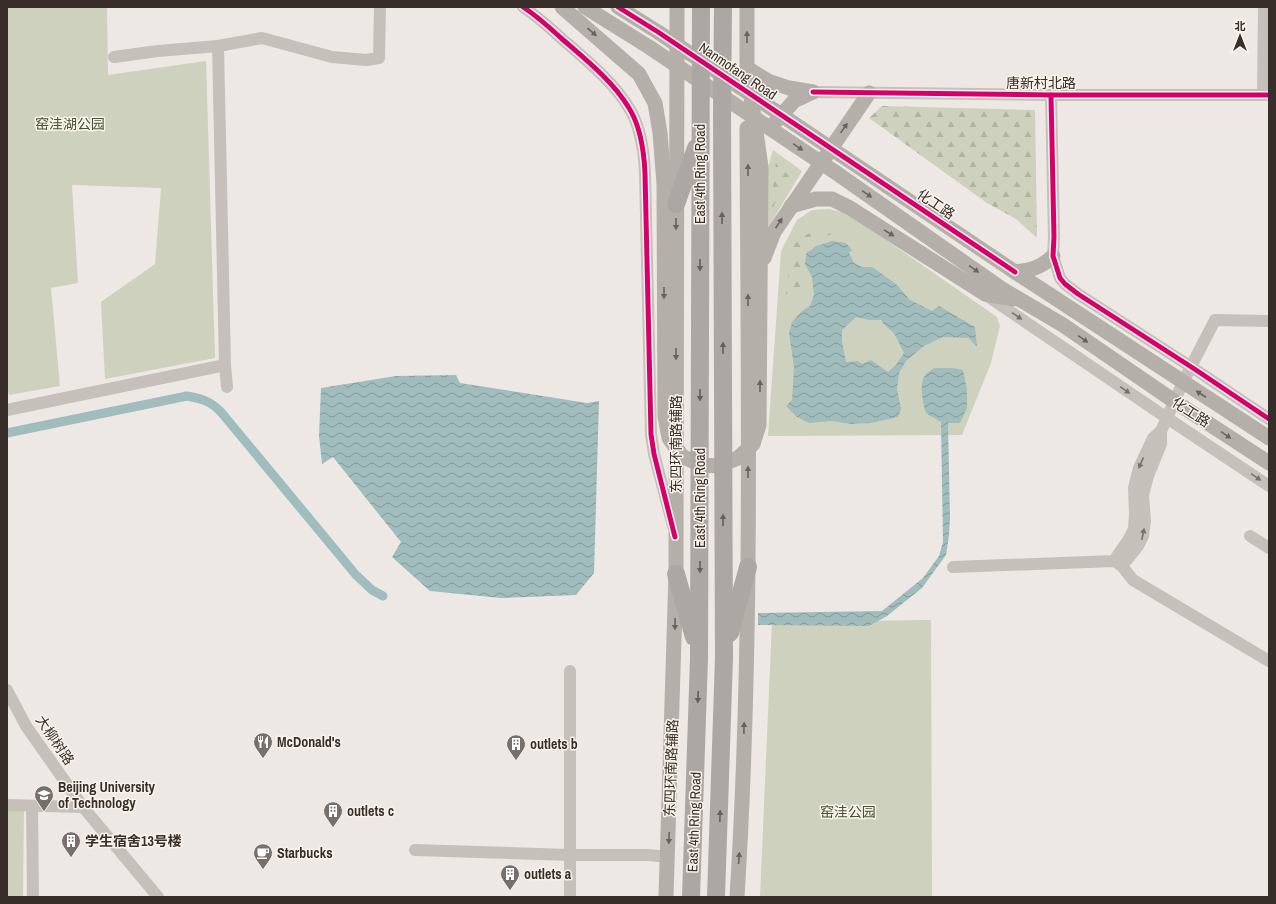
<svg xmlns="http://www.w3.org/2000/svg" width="1276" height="904" font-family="'Archivo Narrow','Noto Sans SC',sans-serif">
<defs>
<pattern id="forest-firs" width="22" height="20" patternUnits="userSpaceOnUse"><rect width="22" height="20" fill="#ced1be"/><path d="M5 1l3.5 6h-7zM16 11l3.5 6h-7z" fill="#b2b4a3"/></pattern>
<pattern id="water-waves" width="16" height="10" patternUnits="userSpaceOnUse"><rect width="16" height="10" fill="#a0bcbc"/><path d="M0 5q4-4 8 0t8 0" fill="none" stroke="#839999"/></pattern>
</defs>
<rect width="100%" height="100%" fill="#ede8e3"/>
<g fill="#ced1be">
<polygon points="7,7 107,7 108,75 206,61 215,358 105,379 101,302 155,264 161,188 72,185 78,283 51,288 60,386 9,395 7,389"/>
<polygon points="773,150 802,171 765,233 768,167"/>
<polygon points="829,209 849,214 997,317 1000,326 991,363 962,435 768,436 781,251 797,220 812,210"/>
<polygon points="931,620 932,897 760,897 772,622"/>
<polygon points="7,811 24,811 23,897 7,897"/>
</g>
<g fill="url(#forest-firs)">
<polygon points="882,106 1035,110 1037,238 1016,219 987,203 869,118"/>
<polygon points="776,162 789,176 770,213"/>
<polygon points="814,230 832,234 823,237 811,250 799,260 802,277 806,289 795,287 786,295 791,247 800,239"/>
</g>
<g fill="url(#water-waves)" fill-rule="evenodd">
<path d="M832 241 846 243 852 250 849 253 854 263 862 267H872L896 284 910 300 932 311 939 306 975 327 977 347 969 338 943 337 924 346 906 361 899 373 897 389 901 409 898 417 871 423 851 424 832 421 809 423 797 417 786 406 792 400 794 367 789 333 792 322 802 311 810 306 814 295 812 277 805 264 806 254 816 246ZM856 317 869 320H881C885 327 891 329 895 335 898 341 901 347 904 353L896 365 888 372 871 360 862 364 858 361 846 362 842 342V330Z"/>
<path d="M934 368H953L963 370 967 390V408L960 423H948L950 518 949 535 946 555 922 588 887 616 869 626 758 625V613L882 611 923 578 939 556 943 542 941 422 926 413C923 403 918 383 926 374 928 372 932 370 934 368Z"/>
<polygon points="456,375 460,383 587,403 599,401 594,573 576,595 501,598 430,591 392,557 401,542 333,457 322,464 319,436 321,388 396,376"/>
</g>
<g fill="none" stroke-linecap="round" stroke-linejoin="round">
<path stroke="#a0bcbc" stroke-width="9" d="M7 433 187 396C203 399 210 401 221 412L356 575 372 590 383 596"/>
<g stroke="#c6c0bb" stroke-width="12">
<path d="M523 7C537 16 549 27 561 38 584 58 613 81 629 108 641 127 644 151 645 173L651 434 654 454 673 526"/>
<polyline points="218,46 225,365 227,387"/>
<polyline points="114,57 158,51 218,46 262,38 332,57 366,60 379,58 380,7"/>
<polyline points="813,92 1051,95 1269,95"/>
<polyline points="1051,95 1054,237 1053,256 1060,278 1065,284 1078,294 1196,370 1269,419"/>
<polyline points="1263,95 1264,7"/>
<polyline points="986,295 1167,418 1269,486"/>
<polyline points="7,410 225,365"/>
<polyline points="1250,536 1269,548"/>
<polyline points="1114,561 1129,539 1134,529 1135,514 1134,488 1139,468 1153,438 1161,431"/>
<polyline points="1122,566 1138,546 1143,536 1145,521 1143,495 1148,476 1161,444 1161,431 1183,382 1215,320 1269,321"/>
<polyline points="953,567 1114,561 1122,566 1133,580 1269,661"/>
<polyline points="570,671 570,897"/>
<polyline points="7,690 26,726 83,807 158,897"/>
<polyline points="7,805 83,807"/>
<polyline points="32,806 33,897"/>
<polyline points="415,850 570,855 648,855 668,857"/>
</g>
<g stroke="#b5afaa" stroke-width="15">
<polyline points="562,7 639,74 655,103 660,133 664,184 665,416 669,438 682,456 701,465 718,466 738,458 753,444 759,425 761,167 747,68"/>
<polyline points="585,7 649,47 835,172 1002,289 1063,325 1174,401 1269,463"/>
<polyline points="618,7 658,32 1015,272 1269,438"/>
<polyline points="747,7 747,78"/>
<polyline points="747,68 768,81 789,88 813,92"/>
<polyline points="776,121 794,101 813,92"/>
<polyline points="791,206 816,199 832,199 850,208 985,294 1013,299"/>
<polyline points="764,258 774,232 869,93"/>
<path d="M1015 272C1031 270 1041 268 1053 256"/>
<polyline points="666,897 676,574 677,7"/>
<path d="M737 897C753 641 748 384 747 128"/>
</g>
<g stroke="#aca7a2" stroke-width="18">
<polyline points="676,204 696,148"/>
<polyline points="676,574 694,637"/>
<polyline points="730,633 748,567"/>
<polyline points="691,897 699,658 701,7"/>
<polyline points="716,897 724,657 722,115 723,7"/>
</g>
<g stroke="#f9f3eb" stroke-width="8">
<g id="cycleway">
<path d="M523 7C537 16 549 27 561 38 584 58 613 81 629 108 641 127 644 151 645 173L651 434 654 454 675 537"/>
<polyline points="618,7 658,32 1015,272"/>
<polyline points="813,92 1051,95 1269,95"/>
<polyline points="1051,95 1054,237 1053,256 1060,278 1065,284 1078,294 1196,370 1269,419"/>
</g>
</g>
<use href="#cycleway" stroke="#d6006c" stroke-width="5"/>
</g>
<defs><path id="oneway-solid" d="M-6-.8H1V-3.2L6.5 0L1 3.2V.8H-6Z"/></defs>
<g fill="#69625d">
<use href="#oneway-solid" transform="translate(592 32) rotate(41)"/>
<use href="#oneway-solid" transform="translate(747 37) rotate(-90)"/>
<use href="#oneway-solid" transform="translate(844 128) rotate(-55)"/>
<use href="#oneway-solid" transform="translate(798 147) rotate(34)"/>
<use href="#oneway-solid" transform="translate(748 170) rotate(-90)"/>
<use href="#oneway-solid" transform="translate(867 194) rotate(35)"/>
<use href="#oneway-solid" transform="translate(779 223) rotate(-56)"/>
<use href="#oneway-solid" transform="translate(676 224) rotate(90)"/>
<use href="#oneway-solid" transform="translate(889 233) rotate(32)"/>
<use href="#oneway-solid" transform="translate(974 269) rotate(35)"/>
<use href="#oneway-solid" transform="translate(664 293) rotate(90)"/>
<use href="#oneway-solid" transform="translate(748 300) rotate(-90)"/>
<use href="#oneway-solid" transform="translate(1083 339) rotate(34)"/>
<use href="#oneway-solid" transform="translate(676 354) rotate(90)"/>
<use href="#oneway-solid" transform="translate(760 386) rotate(-90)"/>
<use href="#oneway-solid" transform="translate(1201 394) rotate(-147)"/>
<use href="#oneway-solid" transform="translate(1226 435) rotate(34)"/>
<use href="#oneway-solid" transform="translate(748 472) rotate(-90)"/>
<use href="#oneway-solid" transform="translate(675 624) rotate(91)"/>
<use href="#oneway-solid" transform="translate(744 728) rotate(-89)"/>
<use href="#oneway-solid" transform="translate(669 838) rotate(92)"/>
<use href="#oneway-solid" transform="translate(739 858) rotate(-86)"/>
</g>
<g fill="#665e5a">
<use href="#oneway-solid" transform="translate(722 218) rotate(-90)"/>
<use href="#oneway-solid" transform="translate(700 265) rotate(90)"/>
<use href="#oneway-solid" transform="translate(723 348) rotate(-90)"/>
<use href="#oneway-solid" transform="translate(700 395) rotate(90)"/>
<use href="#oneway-solid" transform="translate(723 520) rotate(-90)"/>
<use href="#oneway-solid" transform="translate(700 567) rotate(90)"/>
<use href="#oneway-solid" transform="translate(698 697) rotate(92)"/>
<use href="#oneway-solid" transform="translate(720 816) rotate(-88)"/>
</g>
<g fill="#77706b">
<use href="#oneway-solid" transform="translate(1017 316) rotate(34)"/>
<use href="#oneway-solid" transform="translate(1125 390) rotate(34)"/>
<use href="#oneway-solid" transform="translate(1141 463) rotate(114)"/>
<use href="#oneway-solid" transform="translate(1256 477) rotate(34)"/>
<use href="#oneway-solid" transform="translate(1143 534) rotate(-78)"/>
</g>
<defs>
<g id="restaurant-pin" transform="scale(1)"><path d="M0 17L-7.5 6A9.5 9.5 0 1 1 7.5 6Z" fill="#776f6b" stroke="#f9f3eb"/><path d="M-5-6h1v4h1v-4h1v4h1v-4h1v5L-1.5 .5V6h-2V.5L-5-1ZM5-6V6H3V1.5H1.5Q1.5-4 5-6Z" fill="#fff"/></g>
<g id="building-pin" transform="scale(1)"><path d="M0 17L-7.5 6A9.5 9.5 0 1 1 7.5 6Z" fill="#776f6b" stroke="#f9f3eb"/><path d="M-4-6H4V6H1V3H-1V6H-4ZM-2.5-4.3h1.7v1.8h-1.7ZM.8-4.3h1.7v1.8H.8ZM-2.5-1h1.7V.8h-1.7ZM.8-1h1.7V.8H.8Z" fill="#fff"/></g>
<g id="university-pin" transform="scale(1)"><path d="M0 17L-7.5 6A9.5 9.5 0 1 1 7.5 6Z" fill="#776f6b" stroke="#f9f3eb"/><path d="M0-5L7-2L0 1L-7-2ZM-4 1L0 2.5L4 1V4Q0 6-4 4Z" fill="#fff"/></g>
<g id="cafe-pin" transform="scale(1)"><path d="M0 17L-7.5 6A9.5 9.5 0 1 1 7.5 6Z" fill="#776f6b" stroke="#f9f3eb"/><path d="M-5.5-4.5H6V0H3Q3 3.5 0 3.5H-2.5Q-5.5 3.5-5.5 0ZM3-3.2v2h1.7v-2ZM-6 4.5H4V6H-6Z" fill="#fff"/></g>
</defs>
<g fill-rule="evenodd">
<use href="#restaurant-pin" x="263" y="742"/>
<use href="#building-pin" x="516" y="744"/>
<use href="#university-pin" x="44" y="795"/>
<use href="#building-pin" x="333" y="811"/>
<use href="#building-pin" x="71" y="841"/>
<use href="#cafe-pin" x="263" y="853"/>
<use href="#building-pin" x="510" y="874"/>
</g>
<g text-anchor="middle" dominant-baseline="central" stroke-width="3" stroke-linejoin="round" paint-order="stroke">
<g font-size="14" fill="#372e2a" stroke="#f9f3eb">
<text transform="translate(738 71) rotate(34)">Nanmofang Road</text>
<text x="1041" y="83">唐新村北路</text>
<text transform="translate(700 174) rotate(-90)">East 4th Ring Road</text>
<text transform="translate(936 204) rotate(34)">化工路</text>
<text transform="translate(1191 412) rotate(33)">化工路</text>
<text transform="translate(676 444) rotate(-90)">东四环南路辅路</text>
<text transform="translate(700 498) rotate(-90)">East 4th Ring Road</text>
<text transform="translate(55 740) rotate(56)">大柳树路</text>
<text transform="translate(671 768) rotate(-88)">东四环南路辅路</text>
<text transform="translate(694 822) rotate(-88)">East 4th Ring Road</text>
</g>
<g font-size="14" fill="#45532f" stroke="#f9f3eb">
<text x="70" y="124">窑洼湖公园</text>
<text x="848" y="812">窑洼公园</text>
</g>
<g font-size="14" font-weight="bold" fill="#372e2a" stroke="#f9f3eb" text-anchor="start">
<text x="277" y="742">McDonald's</text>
<text x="530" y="744">outlets b</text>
<text x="58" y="787">Beijing University<tspan x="58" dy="16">of Technology</tspan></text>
<text x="347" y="811">outlets c</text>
<text x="85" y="841">学生宿舍13号楼</text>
<text x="277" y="853">Starbucks</text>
<text x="524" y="874">outlets a</text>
</g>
</g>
<rect width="1276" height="904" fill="none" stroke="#372e2a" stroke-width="16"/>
<g transform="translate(1240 36)" stroke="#f9f3eb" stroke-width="3" paint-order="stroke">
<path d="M0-3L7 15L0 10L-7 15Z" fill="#372e2a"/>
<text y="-6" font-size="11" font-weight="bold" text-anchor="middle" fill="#372e2a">北</text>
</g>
</svg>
